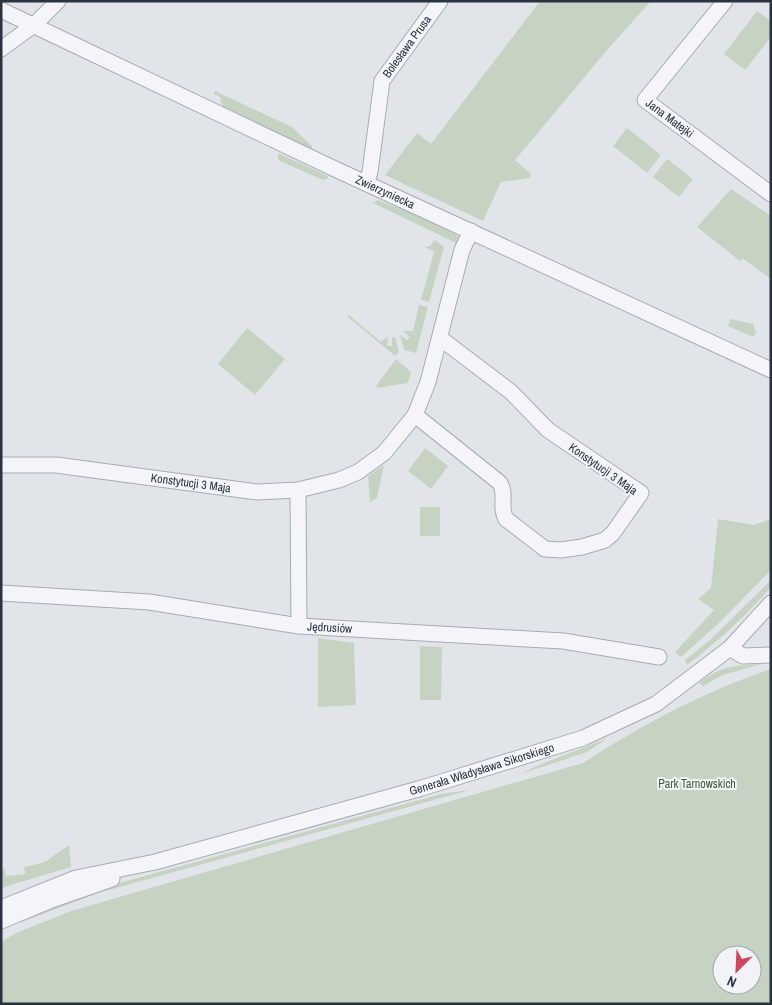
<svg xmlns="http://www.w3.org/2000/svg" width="772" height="1005" font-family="'Archivo Narrow',sans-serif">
<rect width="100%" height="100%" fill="#e1e5ea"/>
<g fill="#c7d3c2" fill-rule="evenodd">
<polygon points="540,1 651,1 608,49 515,160 531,174 530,178 501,182 483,221 385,175 417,133 431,144"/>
<polygon points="757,11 771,21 771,37 745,70 724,54"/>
<polygon points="215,91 292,127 312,146 312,149 222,106 220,97 214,94"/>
<polygon points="627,128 661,155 647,173 613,146"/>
<polygon points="278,153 328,176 328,178 323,180 278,160"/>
<polygon points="667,159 693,179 679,197 653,177"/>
<polygon points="731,189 771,216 771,279 742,258 740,261 697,227"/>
<polygon points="378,200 452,229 458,237 458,244 373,203"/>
<polygon points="435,240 444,247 429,302 421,300 434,252 425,247 430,246"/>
<polygon points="419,305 428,307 416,353 404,350 400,335 407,340 410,337 403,331 413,331"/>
<polygon points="349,315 381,342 388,336 387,345 392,346 392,338 395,337 399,352 395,356 347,316"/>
<polygon points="730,319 753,324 756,332 753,337 728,326"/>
<polygon points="247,328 285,359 255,395 218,364"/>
<polygon points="396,359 411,372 408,383 378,388 376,386"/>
<polygon points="425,448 448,466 431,489 408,471"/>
<polygon points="384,465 377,498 368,503 370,501 368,476"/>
<rect x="420" y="507" width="20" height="29"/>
<polygon points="718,519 754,525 771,519 771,570 720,622 681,657 675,652 714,610 698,599 711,588"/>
<path d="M771 580V587C746 616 717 642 687 665L685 660 710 640Z"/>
<polygon points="318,638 354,643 356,705 318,707"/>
<polygon points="420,646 442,647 441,700 420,700"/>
<path d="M762 664 723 675 703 686 699 683C722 665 734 666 762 664Z"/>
<path d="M771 669V1004H1V942L16 933 71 911 583 763C641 725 705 691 771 669ZM722 955H752V985H722Z"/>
<polygon points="608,738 587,752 518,775 539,765"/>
<polygon points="470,790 98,893 22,922 19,919 94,890 441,794"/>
<polygon points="69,845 71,867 1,888 1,868 4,868 6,876 25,874 24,867 45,862"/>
</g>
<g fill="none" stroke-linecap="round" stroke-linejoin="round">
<g stroke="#a6acb4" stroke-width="17">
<g id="minor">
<path id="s1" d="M725 1 645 100 771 194"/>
<path id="s2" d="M1 10 335 169 771 370"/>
<polyline points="1,49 34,25 58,1"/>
<path id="s3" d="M366 183 370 172 382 81 440 1"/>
<path d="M415 415 500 483C507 495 499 507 506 519L545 549 561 550 582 547 605 540 613 533 641 493 548 430 511 392 440 338"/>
<path id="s4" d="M1 465H56L257 492 298 490 339 480 358 472 384 453 415 415 428 382 462 250 471 231"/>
<polyline points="298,490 299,626"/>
<path id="s5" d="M1 593 149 602 299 626 563 641 659 657"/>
<polyline points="730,648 743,656 771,655"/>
<path id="s6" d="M1 908 76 878 155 862 422 788 583 738 656 704 730 648 771 603"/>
<polyline points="1,921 49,901 112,879"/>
</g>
</g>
<use href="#minor" stroke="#f4f5f8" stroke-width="15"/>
</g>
<g text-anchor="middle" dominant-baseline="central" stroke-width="4" stroke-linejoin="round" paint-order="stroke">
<g font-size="12" fill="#293341" stroke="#f1f3f7">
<text stroke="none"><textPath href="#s3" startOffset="146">Bolesława Prusa</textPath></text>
<text stroke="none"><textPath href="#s1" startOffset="158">Jana Matejki</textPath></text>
<text stroke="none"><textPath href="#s2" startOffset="425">Zwierzyniecka</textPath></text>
<text transform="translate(603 469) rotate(35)">Konstytucji 3 Maja</text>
<text stroke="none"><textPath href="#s4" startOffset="191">Konstytucji 3 Maja</textPath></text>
<text stroke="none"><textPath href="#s5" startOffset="331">Jędrusiów</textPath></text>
<text stroke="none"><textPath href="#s6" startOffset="501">Generała Władysława Sikorskiego</textPath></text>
</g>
<g font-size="12" fill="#3f5d37" stroke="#f1f3f7">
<text x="697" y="784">Park Tarnowskich</text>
</g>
</g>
<rect width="772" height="1005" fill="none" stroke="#293341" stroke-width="5"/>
<g transform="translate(737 970) rotate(204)"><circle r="24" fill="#f1f3f7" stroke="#a1a6ae"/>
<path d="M0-4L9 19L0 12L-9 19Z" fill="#cd475f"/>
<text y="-8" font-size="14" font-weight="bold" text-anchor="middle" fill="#293341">N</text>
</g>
</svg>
